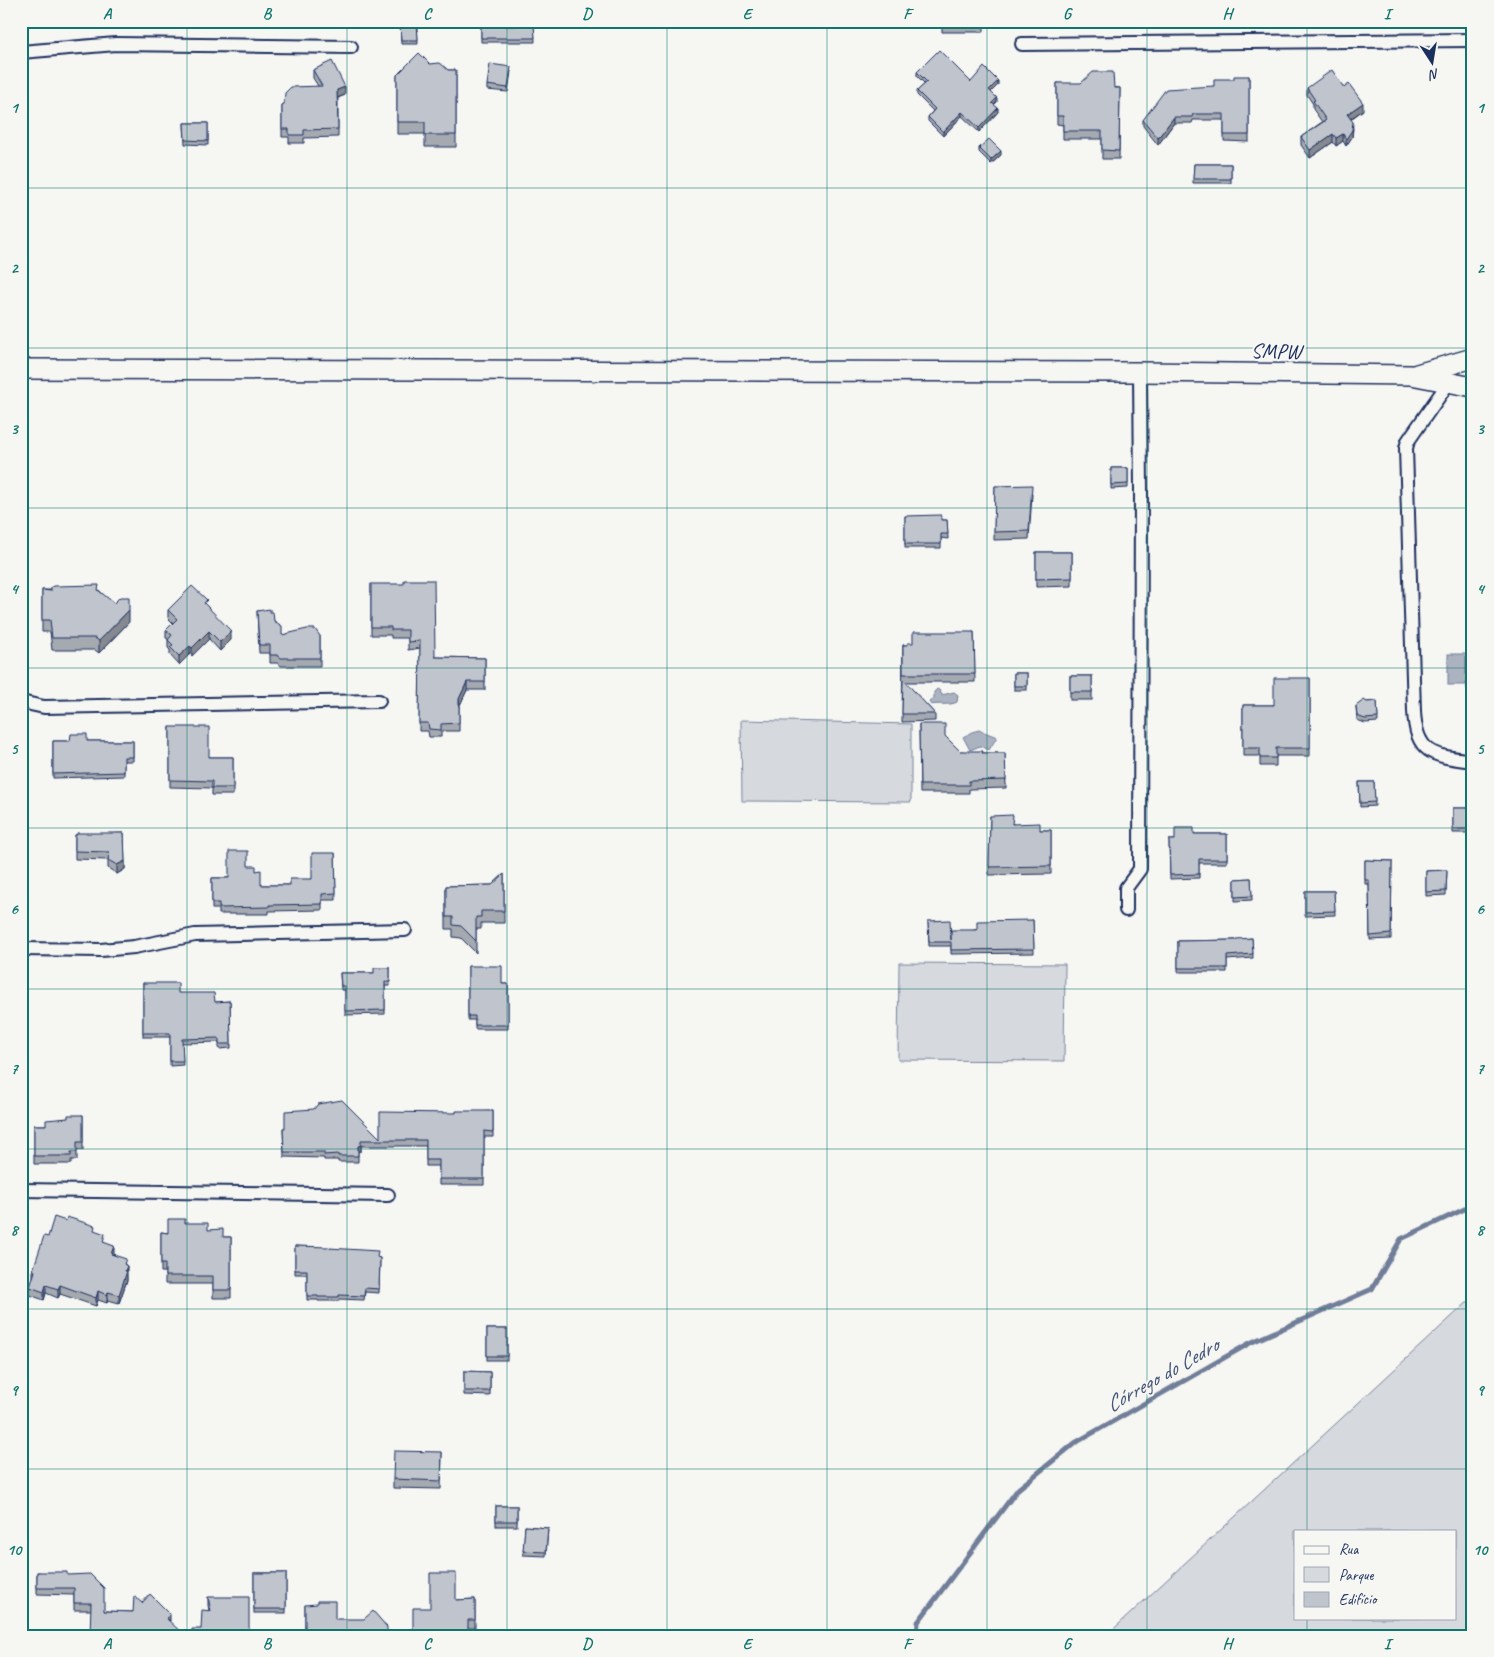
<svg xmlns="http://www.w3.org/2000/svg" width="1494" height="1657" font-family="Caveat,sans-serif">
<rect width="100%" height="100%" fill="#f6f6f2"/>
<filter id="ink" filterUnits="userSpaceOnUse"><feTurbulence type="fractalNoise" baseFrequency=".02" numOctaves="2"/><feDisplacementMap in="SourceGraphic" scale="10" xChannelSelector="R" yChannelSelector="G"/><feConvolveMatrix kernelMatrix="1 2 1 2 8 2 1 2 1" color-interpolation-filters="sRGB"/></filter>
<g filter="url(#ink)">
<g fill="#d6d9dd" stroke="#78849e" fill-rule="evenodd">
<polygon points="741,720 911,724 911,802 742,801"/>
<polygon points="899,963 1065,964 1064,1061 898,1060"/>
<path d="M1473 1297V1636H1106ZM1295 1531H1455V1618H1295Z"/>
</g>
<g fill="#abb2c0" stroke="#717e99">
<rect x="1448" y="654" width="18" height="31"/>
<path d="M937 689 939 690 942 695 954 692 958 695 957 702C950 706 938 703 931 705L929 702 934 698V692Z"/>
<polygon points="979,730 997,737 989,750 980,746 970,750 963,737 972,732"/>
</g>
<g fill="none" stroke-linecap="round" stroke-linejoin="round">
<polyline stroke="#717e99" stroke-width="5" points="917,1636 918,1622 1018,1489 1075,1443 1250,1343 1372,1289 1401,1239 1473,1205"/>
<g stroke="#1b2f5e" stroke-width="16">
<g id="street">
<polyline points="1022,44 1473,40"/>
<polyline points="21,52 116,44 351,47"/>
<path d="M1449 382 1408 441 1406 448 1414 711C1416 755 1434 756 1473 761"/>
<polyline points="21,702 44,707 379,701"/>
<polyline points="1126,910 1126,888 1140,869 1141,490 1140,372"/>
<polyline points="21,949 101,950 134,947 195,935 405,930"/>
<polyline points="21,1190 388,1195"/>
</g>
</g>
<g stroke="#1b2f5e" stroke-width="22">
<g id="secondary">
<polyline points="21,369 1140,372 1411,375 1473,387"/>
<polyline points="1417,374 1473,358"/>
</g>
</g>
<use href="#street" stroke="#f6f6f2" stroke-width="12"/>
<use href="#secondary" stroke="#f6f6f2" stroke-width="19"/>
</g>
<g fill="#a5a9b0" stroke="#1b2f5e">
<polygon points="400,21 433,21 433,23 417,23 418,44 401,44"/>
<polygon points="481,21 506,26 534,25 535,42 481,42"/>
<polygon points="942,21 988,21 988,23 984,23 984,32 942,32"/>
<polygon points="430,64 448,70 456,70 456,147 425,147 425,134 397,134 397,75"/>
<polygon points="313,70 345,95 338,98 338,137 304,138 304,143 289,143 289,137 282,137 282,105 284,104 318,86 313,78"/>
<polygon points="511,71 508,92 487,90 487,85"/>
<polygon points="917,72 971,82 998,85 991,92 997,102 994,105 998,112 979,132 962,116 943,136 928,121 928,117 933,111 917,95 917,91 925,84 917,76"/>
<polygon points="1249,76 1249,142 1224,141 1224,120 1193,120 1192,123 1174,123 1158,145 1143,126 1143,120 1214,86"/>
<polygon points="1057,83 1120,88 1119,159 1102,159 1102,139 1063,139 1063,125 1057,124"/>
<polygon points="1307,88 1344,88 1363,110 1351,119 1353,129 1352,137 1346,146 1343,141 1336,146 1333,142 1310,158 1301,145 1301,137 1322,122 1313,109 1313,104 1307,95"/>
<polygon points="184,123 208,123 208,145 185,144"/>
<polygon points="979,148 1001,155 991,164 979,152"/>
<polygon points="1194,164 1231,164 1231,183 1193,183"/>
<polygon points="1111,468 1128,468 1128,488 1111,489"/>
<polygon points="995,486 1032,494 1029,539 994,540"/>
<polygon points="905,516 941,520 947,520 948,539 941,538 941,548 905,548"/>
<polygon points="1036,552 1072,552 1072,586 1036,587"/>
<polygon points="371,584 435,657 485,658 485,690 467,690 459,707 459,731 441,731 441,737 429,737 428,731 419,731 420,648 408,650 408,638 391,638 391,635 371,635"/>
<polygon points="42,590 99,590 129,622 99,653 95,650 52,650 50,632 42,632"/>
<polygon points="207,606 231,640 220,651 209,639 192,656 190,654 179,665 170,655 170,650 168,648 168,639 166,638 166,630 173,623 168,618 168,610"/>
<polygon points="257,611 270,612 274,621 282,635 320,636 320,666 281,666 277,663 270,663 270,653 259,653"/>
<polygon points="974,632 975,682 905,682 935,714 935,721 902,722 903,645 908,645 913,643"/>
<rect x="1467" y="643" width="6" height="46"/>
<rect x="1014" y="673" width="13" height="17"/>
<rect x="1070" y="676" width="22" height="24"/>
<polygon points="1310,678 1310,756 1276,756 1276,766 1260,766 1260,756 1243,756 1243,705 1274,705"/>
<polygon points="1377,701 1378,722 1365,723 1357,720 1356,706 1367,702"/>
<polygon points="919,724 945,736 960,751 983,753 1005,753 1006,788 969,789 969,793 920,793"/>
<polygon points="170,727 209,757 233,757 233,795 212,795 212,788 170,787"/>
<polygon points="53,741 133,741 133,761 124,761 124,776 53,778"/>
<polygon points="1359,782 1374,782 1375,806 1360,807"/>
<polygon points="1453,808 1471,808 1472,833 1453,833"/>
<polygon points="990,816 1013,824 1040,830 1051,830 1051,874 989,875"/>
<polygon points="124,833 125,869 117,874 108,868 108,860 75,859 75,835"/>
<polygon points="1194,834 1227,834 1227,863 1199,863 1199,878 1170,879 1169,840 1175,840"/>
<polygon points="335,853 336,900 322,900 322,910 269,911 269,914 219,914 219,909 212,909 212,878 229,878 248,866 256,871 261,885 290,885 312,879"/>
<polygon points="1365,860 1392,861 1391,939 1370,940 1369,884 1365,884"/>
<polygon points="1447,870 1446,895 1426,896 1426,871"/>
<polygon points="504,874 504,923 481,923 481,929 476,929 476,953 461,938 453,937 453,929 446,929 446,886 492,885"/>
<polygon points="1251,878 1252,900 1235,901 1235,879"/>
<polygon points="1305,891 1334,891 1335,915 1305,916"/>
<polygon points="1033,920 1034,953 951,954 951,946 929,946 928,921 951,934"/>
<polygon points="1252,938 1253,958 1227,960 1227,972 1178,972 1178,941 1236,940"/>
<polygon points="468,966 502,984 508,984 508,1029 475,1029 475,1020 468,1020"/>
<polygon points="390,968 390,986 385,986 385,1014 345,1015 345,990 341,990 340,973 374,973"/>
<polygon points="143,983 178,993 215,1002 230,1001 231,1048 219,1049 219,1042 182,1043 183,1065 170,1066 170,1037 143,1037"/>
<polygon points="493,1111 493,1137 484,1137 484,1185 439,1185 439,1166 426,1166 426,1146 361,1146 361,1151 358,1151 358,1162 338,1162 338,1160 324,1160 324,1158 284,1157 283,1128 380,1138 456,1113"/>
<polygon points="83,1115 83,1150 77,1150 77,1160 71,1160 71,1164 34,1164 34,1125 46,1125 68,1118"/>
<polygon points="185,1223 208,1230 223,1237 231,1237 231,1298 213,1298 213,1284 165,1284 165,1272 161,1272 161,1232 168,1233"/>
<polygon points="95,1231 105,1243 114,1254 126,1265 127,1280 119,1303 108,1300 107,1303 98,1300 96,1306 60,1294 58,1298 46,1293 44,1300 30,1295 30,1287 33,1278 33,1270 48,1237"/>
<polygon points="295,1246 329,1248 380,1258 379,1293 365,1292 364,1300 339,1299 339,1301 318,1301 318,1300 307,1300 307,1274 295,1274"/>
<rect x="487" y="1329" width="20" height="31"/>
<polygon points="464,1371 490,1372 490,1396 464,1395"/>
<polygon points="442,1452 441,1489 393,1488 393,1479"/>
<rect x="496" y="1506" width="21" height="20"/>
<polygon points="525,1526 548,1528 546,1556 523,1555"/>
<polygon points="37,1572 67,1575 104,1611 133,1612 142,1603 170,1621 91,1610 74,1610 74,1595 37,1594"/>
<rect x="254" y="1573" width="32" height="40"/>
<polygon points="208,1597 249,1636 201,1629 209,1611 208,1605"/>
<polygon points="475,1599 475,1628 468,1628 430,1608 456,1600"/>
<polygon points="305,1605 335,1619 387,1627 317,1635 305,1635"/>
</g>
<g fill="#868990" stroke="#1b2f5e">
<polygon points="998,81 998,85 989,94 989,90"/>
<polygon points="345,87 345,95 337,98 337,90"/>
<polygon points="997,98 997,102 992,107 992,103"/>
<polygon points="1363,103 1363,110 1347,121 1347,114"/>
<polygon points="998,108 998,112 979,132 979,128"/>
<polygon points="962,112 962,116 943,136 943,132"/>
<polygon points="1174,117 1174,123 1158,145 1158,138"/>
<polygon points="1353,122 1352,137 1346,146 1346,139"/>
<polygon points="1333,134 1333,142 1310,158 1310,150"/>
<polygon points="1343,134 1343,141 1336,146 1336,138"/>
<polygon points="1001,151 1001,155 991,164 991,160"/>
<polygon points="129,610 129,622 99,653 99,641"/>
<polygon points="209,631 209,639 192,656 192,648"/>
<polygon points="231,631 231,640 220,651 220,642"/>
<polygon points="190,646 190,654 179,665 179,656"/>
<polygon points="467,682 467,690 459,707 459,699"/>
<polygon points="125,861 125,869 117,874 117,865"/>
<polygon points="361,1145 361,1151 358,1151 358,1146"/>
<polygon points="114,1246 114,1254 111,1262 111,1254"/>
<polygon points="127,1266 127,1280 119,1303 119,1295"/>
<polygon points="46,1285 46,1293 44,1300 44,1292"/>
<polygon points="60,1285 60,1294 58,1298 58,1289"/>
<polygon points="98,1291 98,1300 96,1306 96,1298"/>
<polygon points="108,1292 108,1300 107,1303 107,1295"/>
<polygon points="170,1614 170,1621 166,1618"/>
</g>
<g fill="#c0c4cd" stroke="#1b2f5e">
<polygon points="400,21 417,21 418,40 401,40"/>
<polygon points="481,21 506,21 506,26 534,25 535,38 481,38"/>
<rect x="942" y="21" width="42" height="4"/>
<polygon points="939,50 971,82 984,67 998,81 989,90 997,98 992,103 998,108 979,128 962,112 943,132 928,117 935,109 917,91 927,82 917,72"/>
<polygon points="419,53 430,64 440,63 448,70 456,70 456,135 425,135 425,122 397,122 397,75"/>
<polygon points="332,61 345,87 337,90 338,129 304,130 304,135 289,135 289,129 282,129 282,105 284,104 285,93 291,87 322,86 313,70"/>
<polygon points="490,64 511,67 508,88 487,85"/>
<polygon points="1332,70 1344,88 1349,84 1363,103 1347,114 1353,122 1352,130 1346,139 1343,134 1336,138 1333,134 1310,150 1301,137 1326,120 1313,101 1315,100 1307,88"/>
<polygon points="1093,72 1113,72 1114,88 1120,88 1119,151 1102,150 1102,131 1063,131 1063,116 1057,116 1057,83 1081,83"/>
<polygon points="1234,76 1249,76 1249,135 1224,135 1224,114 1193,114 1192,117 1174,117 1158,138 1143,120 1166,89 1214,86 1214,79 1234,79"/>
<polygon points="184,123 208,123 208,141 185,140"/>
<polygon points="989,139 1001,151 991,160 979,148"/>
<polygon points="1194,164 1231,164 1231,179 1193,179"/>
<polygon points="1111,468 1128,468 1128,484 1111,485"/>
<polygon points="1032,485 1029,531 994,532 995,486"/>
<polygon points="941,515 941,520 947,520 948,534 941,534 941,544 905,544 905,516"/>
<polygon points="1036,552 1072,552 1072,578 1036,579"/>
<polygon points="404,580 434,580 435,657 485,658 485,682 467,682 459,699 459,723 441,724 441,730 429,729 428,723 419,723 420,641 408,642 408,630 391,630 391,627 371,627 371,584 404,584"/>
<polygon points="99,585 98,590 114,603 120,597 129,597 129,610 99,641 95,638 52,638 50,620 42,620 42,590 51,591 51,587 54,586"/>
<polygon points="192,586 207,600 204,603 231,631 220,642 209,631 192,648 190,646 179,656 170,647 173,645 168,640 172,635 166,630 177,619 168,610"/>
<polygon points="270,609 270,612 273,612 274,621 282,626 282,635 307,629 315,629 320,636 320,658 281,658 277,655 270,655 270,645 259,645 257,611"/>
<polygon points="913,632 974,632 975,674 903,674 903,645 908,645 908,643 913,643"/>
<rect x="1467" y="643" width="6" height="40"/>
<rect x="1014" y="673" width="13" height="13"/>
<rect x="1070" y="676" width="22" height="16"/>
<polygon points="1274,678 1310,678 1310,748 1276,748 1276,758 1260,758 1260,748 1243,748 1243,705 1274,705"/>
<polygon points="903,679 935,714 902,714"/>
<polygon points="1364,700 1367,702 1377,701 1378,718 1365,719 1357,716 1356,706"/>
<polygon points="919,724 945,724 945,736 960,751 983,751 982,753 1005,753 1006,780 969,781 969,785 920,785"/>
<polygon points="170,727 209,727 209,757 233,757 233,788 212,788 212,781 170,780"/>
<polygon points="71,734 87,734 87,741 133,741 133,757 124,757 124,772 53,774 53,741 70,741"/>
<polygon points="1359,782 1374,782 1375,802 1360,803"/>
<polygon points="1453,808 1471,808 1472,829 1453,829"/>
<polygon points="1013,815 1012,824 1040,823 1040,830 1051,830 1051,866 989,867 990,816"/>
<polygon points="1175,828 1194,828 1194,834 1227,834 1227,859 1199,859 1199,874 1170,875 1169,840 1175,840"/>
<polygon points="77,833 124,833 125,861 117,865 108,860 109,852 75,851 75,835 77,835"/>
<polygon points="229,851 248,851 248,866 256,866 256,871 261,870 261,885 290,885 290,879 312,879 312,853 335,853 336,893 322,894 322,904 269,905 269,907 219,908 219,903 212,903 212,878 229,878"/>
<polygon points="1365,860 1392,861 1391,934 1370,936 1369,880 1365,880"/>
<polygon points="1447,870 1446,891 1426,892 1426,871"/>
<polygon points="504,874 504,911 481,911 481,917 476,917 476,941 461,926 453,925 453,917 446,917 446,886 492,885"/>
<polygon points="1251,878 1252,896 1235,897 1235,879"/>
<polygon points="1305,891 1334,891 1335,911 1305,912"/>
<polygon points="950,920 951,940 951,930 977,930 977,921 1033,920 1034,949 951,950 951,942 929,942 928,921"/>
<polygon points="1252,938 1253,954 1227,956 1227,968 1178,968 1178,941 1236,940 1236,939"/>
<polygon points="468,966 502,966 502,984 508,984 508,1025 475,1025 475,1016 468,1016"/>
<polygon points="374,968 390,968 390,982 385,982 385,1010 345,1011 345,986 341,986 340,973 374,973"/>
<polygon points="143,983 178,983 178,993 214,993 215,1002 230,1001 231,1044 219,1044 219,1038 182,1039 183,1061 170,1061 170,1033 143,1033"/>
<polygon points="342,1100 380,1138 380,1112 456,1113 456,1111 493,1111 493,1132 484,1131 484,1179 439,1179 439,1160 426,1160 426,1140 361,1140 361,1145 358,1146 358,1156 338,1156 338,1154 324,1155 324,1152 284,1152 283,1128 285,1128 285,1111 314,1109 318,1104"/>
<polygon points="68,1115 83,1115 83,1142 77,1142 77,1152 71,1152 71,1156 34,1156 34,1125 46,1125 46,1120 68,1118"/>
<polygon points="54,1217 66,1221 67,1217 95,1226 94,1230 105,1234 103,1242 114,1246 111,1254 126,1259 124,1264 127,1266 125,1271 127,1271 119,1295 108,1292 107,1295 98,1291 96,1298 60,1285 58,1289 46,1285 44,1292 30,1287 35,1271 33,1270 44,1236 48,1237"/>
<polygon points="168,1219 185,1219 185,1223 208,1223 208,1230 223,1229 223,1237 231,1237 231,1290 213,1290 213,1276 165,1276 165,1264 161,1264 161,1232 168,1233"/>
<polygon points="295,1246 329,1247 329,1248 378,1251 377,1257 380,1258 379,1289 365,1288 364,1296 339,1295 339,1297 318,1297 318,1296 307,1296 307,1270 295,1270"/>
<rect x="487" y="1329" width="20" height="27"/>
<polygon points="464,1371 490,1372 490,1391 464,1391"/>
<polygon points="394,1451 442,1452 441,1481 393,1479"/>
<rect x="496" y="1506" width="21" height="15"/>
<polygon points="525,1526 548,1528 546,1552 523,1551"/>
<polygon points="37,1572 67,1572 67,1575 90,1574 104,1588 104,1611 133,1612 134,1596 142,1603 150,1594 170,1614 166,1618 185,1636 90,1636 91,1603 74,1603 74,1588 37,1588"/>
<rect x="254" y="1573" width="32" height="36"/>
<polygon points="430,1573 456,1573 456,1600 475,1599 475,1620 468,1620 468,1636 413,1636 413,1608 430,1608"/>
<polygon points="208,1597 249,1597 249,1636 192,1636 192,1629 201,1629 202,1610 211,1611"/>
<polygon points="317,1601 335,1601 335,1619 364,1619 373,1611 387,1627 387,1636 317,1636 317,1631 305,1631 305,1605 317,1604"/>
</g>
</g>
<path fill="none" stroke="#0f766e" stroke-width="1" stroke-opacity="0.55" d="M187 21V1636M347 21V1636M507 21V1636M667 21V1636M827 21V1636M987 21V1636M1147 21V1636M1307 21V1531M21 188H1473M21 348H1473M21 508H1473M21 668H1473M21 828H1473M21 989H1473M21 1149H1473M21 1309H1473M21 1469H1473M1307 1618V1636"/>
<g text-anchor="middle" dominant-baseline="central" stroke-width="4" stroke-linejoin="round" paint-order="stroke">
<g font-size="21" fill="#1b2f5e" stroke="#f6f6f2">
<text transform="translate(1276 351) rotate(1)">SMPW</text>
</g>
<g font-size="22" font-style="italic" fill="#46567b" stroke="#f6f6f2">
<text transform="translate(1162 1375) rotate(-30)">Córrego do Cedro</text>
</g>
</g>
<rect width="1494" height="1657" fill="none" stroke="#f6f6f2" stroke-width="55"/>
<rect x="1294" y="1530" width="162" height="90" fill="#f6f6f2" stroke="#9ea6b7"/>
<rect x="1304" y="1546" width="25" height="8" fill="#f6f6f2" stroke="#9ea6b7"/>
<text x="1339" y="1554" font-size="15" fill="#1b2f5e">Rua</text>
<rect x="1304" y="1567" width="25" height="15" fill="#d6d9dd" stroke="#9ea6b7"/>
<text x="1339" y="1580" font-size="15" fill="#1b2f5e">Parque</text>
<rect x="1304" y="1592" width="25" height="15" fill="#c0c4cd" stroke="#9ea6b7"/>
<text x="1339" y="1604" font-size="15" fill="#1b2f5e">Edifício</text>
<g transform="translate(1432 62) rotate(168)" stroke="#f6f6f2" stroke-width="4" paint-order="stroke">
<path d="M0-4L9 19L0 12L-9 19Z" fill="#1b2f5e"/>
<text y="-8" font-size="14" font-weight="bold" text-anchor="middle" fill="#1b2f5e">N</text>
</g>
<rect x="28" y="28" width="1438" height="1602" fill="none" stroke="#0f766e" stroke-width="2"/>
<g font-size="16" text-anchor="middle" font-weight="bold" fill="#0f766e">
<text x="107" y="19">A</text>
<text x="267" y="19">B</text>
<text x="427" y="19">C</text>
<text x="587" y="19">D</text>
<text x="747" y="19">E</text>
<text x="907" y="19">F</text>
<text x="1067" y="19">G</text>
<text x="1227" y="19">H</text>
<text x="1387" y="19">I</text>
<text x="14" y="113">1</text>
<text x="1480" y="113">1</text>
<text x="14" y="273">2</text>
<text x="1480" y="273">2</text>
<text x="14" y="434">3</text>
<text x="1480" y="434">3</text>
<text x="14" y="594">4</text>
<text x="1480" y="594">4</text>
<text x="14" y="754">5</text>
<text x="1480" y="754">5</text>
<text x="14" y="914">6</text>
<text x="1480" y="914">6</text>
<text x="14" y="1074">7</text>
<text x="1480" y="1074">7</text>
<text x="14" y="1235">8</text>
<text x="1480" y="1235">8</text>
<text x="14" y="1395">9</text>
<text x="1480" y="1395">9</text>
<text x="14" y="1555">10</text>
<text x="1480" y="1555">10</text>
<text x="107" y="1649">A</text>
<text x="267" y="1649">B</text>
<text x="427" y="1649">C</text>
<text x="587" y="1649">D</text>
<text x="747" y="1649">E</text>
<text x="907" y="1649">F</text>
<text x="1067" y="1649">G</text>
<text x="1227" y="1649">H</text>
<text x="1387" y="1649">I</text>
</g>
</svg>
